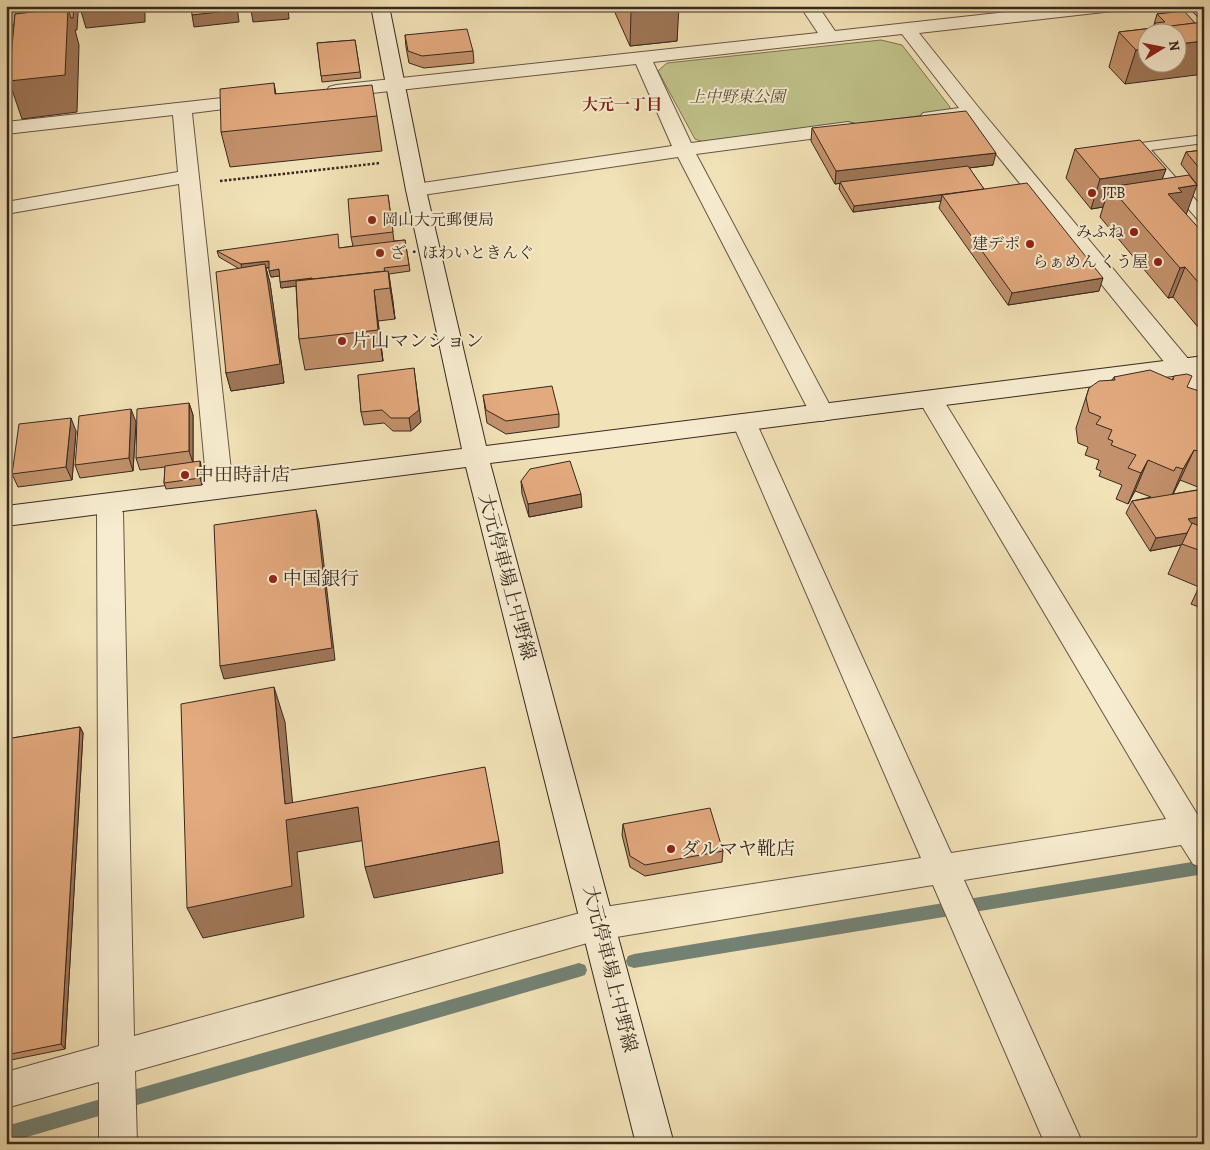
<svg xmlns="http://www.w3.org/2000/svg" width="1210" height="1150" font-family="Alegreya,'Noto Serif JP',serif">
<rect width="100%" height="100%" fill="#f2e2b7"/>
<filter id="stains"><feTurbulence type="fractalNoise" baseFrequency=".004" numOctaves="4"/><feColorMatrix values="0 0 0 0 .2 0 0 0 0 .09 0 0 0 0 .02 0 0 0 .5 -.17"/></filter>
<radialGradient id="worn" r=".72"><stop offset=".6" stop-color="#630" stop-opacity="0"/><stop offset="1" stop-color="#630" stop-opacity=".3"/></radialGradient>
<polygon fill="#c0c28a" stroke="#7c7554" points="881,40 902,45 950,107 949,112 706,143 695,139 658,71 667,63"/>
<g fill="none" stroke-linecap="round" stroke-linejoin="round">
<g fill="#738274" fill-rule="evenodd">
<polygon points="1204,860 1204,874 634,968 628,966 626,961 628,956 634,954"/>
<polygon points="579,963 585,965 587,970 585,975 579,977 6,1143 6,1126"/>
</g>
<g stroke="#665645" stroke-width="2">
<polygon id="lane" points="1204,135 1204,143 1151,150 1204,209 1204,222 1199,221 1134,147 1141,143"/>
</g>
<g stroke="#665645" stroke-width="2">
<g id="street">
<polygon points="800,6 818,6 835,31 1062,6 1122,6 1119,10 1113,11 919,33 979,108 1204,378 1204,402 1195,400 967,118 930,123 923,121 920,117 923,113 959,108 902,34 653,62 691,143 848,122 855,124 858,128 855,132 848,134 696,154 834,413 831,419 822,421 813,419 810,413 678,157 416,196 409,194 406,190 409,186 416,184 672,146 636,64 336,97 329,95 327,91 329,87 336,85 818,33"/>
<polygon points="258,94 265,96 268,100 265,104 192,113 233,489 229,496 220,498 211,496 207,489 179,184 6,214 6,202 178,172 173,115 6,134 6,122"/>
<polygon points="930,391 939,393 1197,814 1204,813 1204,868 1193,864 1181,845 964,880 1083,1144 1045,1144 933,885 598,940 135,1071 137,1144 99,1144 99,1082 6,1108 6,1072 99,1046 97,513 94,504 98,497 107,495 116,497 123,513 134,1036 598,908 921,858 732,422 735,416 744,414 753,416 756,422 951,853 1166,819 918,399 921,393"/>
</g>
</g>
<g stroke="#37281f" stroke-width="2">
<g id="secondary">
<polygon points="371,6 389,6 426,190 486,446 1204,356 1204,372 490,463 674,1144 636,1144 466,467 6,526 6,506 462,449 406,190"/>
<polygon points="1187,6 1204,6 1204,17 1198,16"/>
</g>
</g>
<polyline stroke="#37281f" stroke-width="2.5" stroke-dasharray="2.5 2" stroke-linecap="butt" points="220,181 380,163"/>
<use href="#lane" fill="#f7ecd0" fill-rule="evenodd"/>
<use href="#street" fill="#f7ecd0" fill-rule="evenodd"/>
<use href="#secondary" fill="#f7ecd0" fill-rule="evenodd"/>
</g>
<g fill="#c3926c" stroke="#37281f" fill-rule="evenodd">
<polygon points="612,6 678,6 677,41 630,46"/>
<polygon points="1184,11 1125,84 1109,67 1119,32 1153,28 1157,14"/>
<polygon points="405,35 473,51 474,63 424,68 409,63 406,47"/>
<polygon points="355,40 361,78 322,82 317,43"/>
<polygon points="274,83 276,94 377,116 382,151 230,167 221,132"/>
<polygon points="812,128 993,165 969,168 984,189 1099,291 1008,305 939,208 941,201 853,212 839,189 840,183 835,184 811,141"/>
<polygon points="1075,149 1166,169 1162,179 1186,215 1204,234 1204,325 1197,326 1173,297 1168,298 1100,217 1103,207 1091,209 1066,178"/>
<polygon points="1204,150 1204,190 1202,191 1181,164 1186,152"/>
<polygon points="388,195 394,241 405,240 410,271 389,274 395,319 378,321 383,361 305,370 299,339 296,286 281,288 280,276 271,277 269,268 266,268 270,283 284,383 231,391 226,373 238,268 219,257 217,251 340,248 353,246 351,237"/>
<polygon points="358,375 421,422 411,431 393,431 384,423 364,425 361,412"/>
<path d="M1174 376 1187 387 1204 398V609L1191 604 1199 587 1168 574 1181 545 1150 551 1126 513 1132 501 1151 497 1135 491 1128 504 1116 499 1122 485 1099 476 1101 471 1096 469 1099 460 1085 455 1088 447 1078 443 1076 428 1089 388 1112 380 1114 377 1172 380ZM1180 480 1203 489 1173 494Z"/>
<polygon points="483,395 559,414 559,427 506,434 487,423"/>
<polygon points="189,403 193,415 193,462 202,468 202,485 166,489 164,483 165,467 140,470 136,458"/>
<polygon points="136,422 133,471 80,478 75,465"/>
<polygon points="76,431 72,480 18,487 12,474"/>
<polygon points="521,481 582,507 529,517 522,494"/>
<polygon points="80,727 83,733 65,1049 6,1061 6,739"/>
<polygon points="623,824 723,851 722,862 645,876 630,867 622,835"/>
</g>
<g fill="#9f7758" stroke="#37281f">
<polygon points="24,6 28,18 27,36 9,38 6,29 6,26"/>
<polygon points="74,6 76,6 78,13 77,30 75,30 79,45 77,112 22,119 9,81 68,8"/>
<polygon points="127,6 145,6 145,22 86,28 81,11"/>
<polygon points="237,6 239,22 194,27 192,15"/>
<polygon points="288,6 289,19 253,22 251,10"/>
<polygon points="303,6 343,6 304,10"/>
<polygon points="479,6 508,6 480,9"/>
<polygon points="679,7 677,41 630,46 631,12"/>
<polygon points="1204,41 1204,74 1125,84 1136,50 1148,48 1148,62 1178,62 1178,44"/>
<polygon points="996,153 993,165 835,184 836,171"/>
<polygon points="1166,169 1155,199 1110,187 1103,207 1091,209 1100,179"/>
<polygon points="1197,185 1186,215 1168,194 1178,188"/>
<polygon points="984,189 942,195 941,201 853,212 854,206"/>
<polygon points="269,261 270,267 266,268 270,283 284,383 231,391 226,373 242,271 241,264"/>
<polygon points="1185,267 1173,297 1168,298 1180,268"/>
<polygon points="279,269 280,276 271,277 269,271"/>
<polygon points="388,271 393,301 395,319 390,288"/>
<polygon points="312,278 313,284 281,288 280,282"/>
<polygon points="1103,278 1099,291 1008,305 1012,293"/>
<polygon points="374,290 378,321 383,361 378,330"/>
<polygon points="1204,311 1204,325 1197,326"/>
<polygon points="414,368 421,422 411,431 409,418"/>
<polygon points="189,403 193,415 193,463 189,451"/>
<polygon points="131,409 136,422 133,471 129,458"/>
<polygon points="71,418 76,431 72,480 66,467"/>
<polygon points="1194,450 1180,480 1170,500 1183,469"/>
<polygon points="1148,460 1135,491 1128,504 1141,473"/>
<polygon points="200,461 202,468 202,485 200,478"/>
<polygon points="581,494 582,507 529,517 528,504"/>
<polygon points="316,510 319,522 335,660 224,679 220,666"/>
<polygon points="1204,516 1204,528 1182,531 1188,519"/>
<polygon points="1197,531 1181,545 1150,551 1156,538"/>
<polygon points="274,687 285,722 294,818 358,807 366,840 297,852 304,917 203,938 187,908 285,804"/>
<polygon points="80,727 83,733 65,1049 61,1044"/>
<polygon points="499,841 503,873 374,898 365,867"/>
</g>
<g fill="#e3aa7e" stroke="#37281f">
<polygon points="24,6 24,13 15,14 14,25 6,26 7,8"/>
<polygon points="34,6 74,6 73,18 71,18 68,8 33,12"/>
<polygon points="81,6 127,6 81,11"/>
<polygon points="191,6 236,6 236,10 192,15"/>
<polygon points="250,6 287,6 287,7 251,10"/>
<polygon points="628,6 678,6 679,7 631,12"/>
<polygon points="68,8 65,75 9,81 15,14"/>
<polygon points="1184,11 1195,23 1159,28 1155,23 1165,22 1157,14"/>
<polygon points="1204,22 1204,41 1178,44 1178,32 1148,32 1148,48 1136,50 1119,32"/>
<polygon points="467,29 473,51 422,56 408,51 405,35"/>
<polygon points="355,40 360,72 321,76 317,43"/>
<polygon points="274,83 275,94 372,85 377,116 221,132 220,89"/>
<polygon points="966,111 996,153 836,171 812,128"/>
<polygon points="1140,140 1166,169 1100,179 1075,149"/>
<polygon points="1204,150 1204,174 1186,152"/>
<polygon points="968,166 984,189 854,206 840,182"/>
<polygon points="1189,175 1197,185 1178,188 1182,192 1168,194 1204,234 1204,289 1185,267 1180,268 1110,187"/>
<polygon points="1027,183 1103,278 1012,293 942,195"/>
<polygon points="388,195 393,232 351,237 348,199"/>
<polygon points="338,234 339,248 405,240 409,265 384,268 385,271 312,279 312,278 280,282 279,269 269,271 269,261 241,264 217,251"/>
<polygon points="265,264 280,364 226,373 216,272"/>
<polygon points="388,271 390,288 374,290 378,330 299,339 296,281"/>
<polygon points="414,368 419,410 409,418 391,418 382,410 361,412 358,375"/>
<polygon points="1150,370 1173,380 1174,376 1187,374 1192,376 1187,387 1199,391 1204,398 1204,453 1194,450 1183,469 1176,467 1174,471 1148,460 1141,473 1128,468 1136,455 1111,445 1113,441 1108,439 1112,430 1096,424 1101,417 1089,412 1086,398 1089,388 1099,381 1115,380 1114,377"/>
<polygon points="552,386 559,414 506,421 486,410 483,395"/>
<polygon points="189,403 189,451 136,458 137,409"/>
<polygon points="131,409 129,458 75,465 79,416"/>
<polygon points="71,418 66,467 12,474 19,424"/>
<polygon points="200,461 200,478 164,483 165,466"/>
<polygon points="570,461 581,494 528,504 521,481 530,469"/>
<polygon points="1204,489 1204,516 1188,519 1192,524 1187,533 1156,538 1132,501"/>
<polygon points="316,510 332,648 220,666 214,525"/>
<polygon points="1192,523 1204,528 1204,552 1182,544"/>
<polygon points="274,687 285,804 485,767 499,841 365,867 358,807 286,820 292,886 187,908 181,704"/>
<polygon points="80,727 61,1044 6,1055 6,739"/>
<polygon points="710,808 723,851 645,865 630,856 623,824"/>
</g>
<g fill="#8f2418" stroke="#f7ecd0" stroke-width="2">
<circle cx="1092" cy="193" r="5"/>
<circle cx="372" cy="220" r="5"/>
<circle cx="1134" cy="232" r="5"/>
<circle cx="1030" cy="244" r="5"/>
<circle cx="380" cy="253" r="5"/>
<circle cx="1158" cy="262" r="5"/>
<circle cx="342" cy="341" r="5"/>
<circle cx="185" cy="475" r="5"/>
<circle cx="273" cy="579" r="5"/>
<circle cx="671" cy="849" r="5"/>
</g>
<g text-anchor="middle" dominant-baseline="central" stroke-width="4" stroke-linejoin="round" paint-order="stroke">
<g font-size="16" font-style="italic" fill="#594e3a" stroke="#f7ecd0">
<text x="737" y="97">上中野東公園</text>
</g>
<g font-size="16" font-weight="bold" fill="#7a1f14" stroke="#f7ecd0">
<text x="622" y="105">大元一丁目</text>
</g>
<g font-size="16" fill="#37281f" stroke="#f7ecd0" text-anchor="start">
<text x="1102" y="193">JTB</text>
<text x="382" y="220">岡山大元郵便局</text>
<text x="1124" y="232" text-anchor="end">みふね</text>
<text x="1020" y="244" text-anchor="end">建デポ</text>
<text x="390" y="253">ざ・ほわいときんぐ</text>
<text x="1148" y="262" text-anchor="end">らぁめん くう屋</text>
</g>
<g font-size="19" fill="#37281f" stroke="#f7ecd0" text-anchor="start">
<text x="352" y="341">片山マンション</text>
<text x="195" y="475">中田時計店</text>
<text x="283" y="579">中国銀行</text>
<text x="681" y="849">ダルマヤ靴店</text>
</g>
<g font-size="19" fill="#37281f" stroke="#f7ecd0">
<text transform="translate(507 577) rotate(75)">大元停車場上中野線</text>
<text transform="translate(610 969) rotate(76)">大元停車場上中野線</text>
</g>
</g>
<rect width="1210" height="1150" fill="none" stroke="#f2e2b7" stroke-width="25"/>
<rect x="8" y="8" width="1195" height="1135" fill="none" stroke="#37281f" stroke-width="2.5"/>
<rect x="12" y="12" width="1185" height="1125" fill="none" stroke="#37281f"/>
<g transform="translate(1162 48) rotate(80)"><circle r="24" fill="#f7ecd0" stroke="#aa9e89"/>
<path d="M0-4L9 19L0 12L-9 19Z" fill="#8f2418"/>
<text y="-8" font-size="14" font-weight="bold" text-anchor="middle" fill="#37281f">N</text>
</g>
<rect width="100%" height="100%" filter="url(#stains)"/>
<rect width="100%" height="100%" fill="url(#worn)"/>
</svg>
